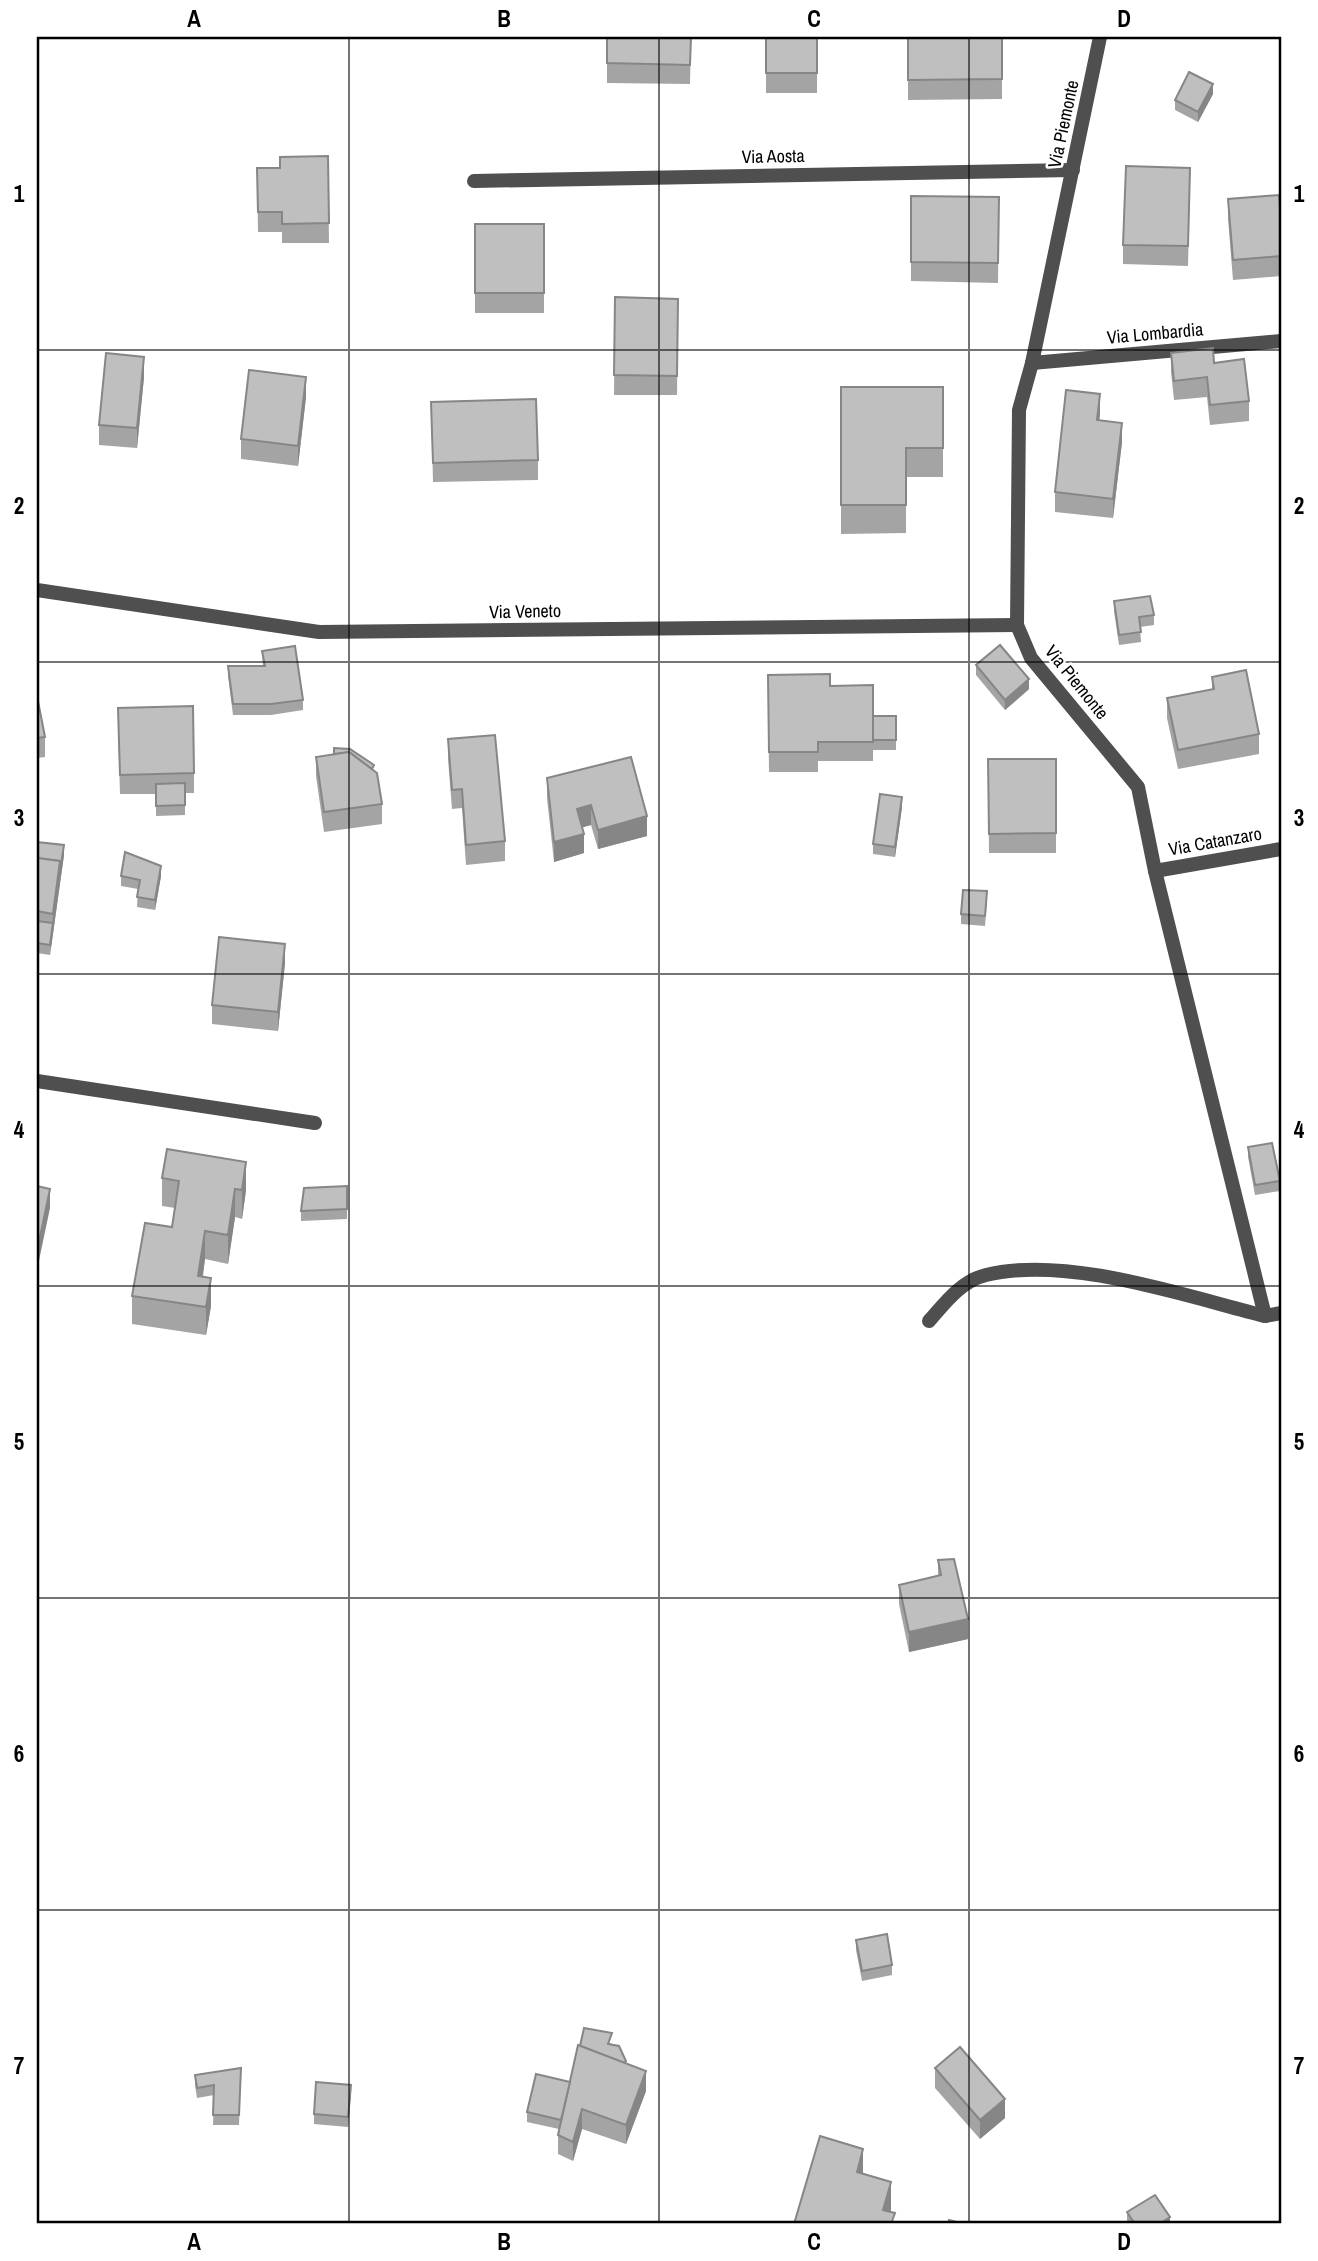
<svg xmlns="http://www.w3.org/2000/svg" width="1318" height="2261" font-family="'Archivo Narrow',sans-serif">
<rect width="100%" height="100%" fill="#fff"/>
<g fill="none" stroke-linecap="round" stroke-linejoin="round">
<g stroke="#4f4f4f" stroke-width="14">
<polyline points="1100,37 1032,363 1019,410 1017,625 1031,658 1138,787 1155,871 1265,1316 1281,1313"/>
<polyline points="474,181 1073,170"/>
<polyline points="1032,363 1281,341"/>
<polyline points="37,590 319,632 1017,625"/>
<polyline points="1155,871 1281,849"/>
<polyline points="37,1081 315,1123"/>
<path d="M929 1321C945 1303 961 1281 986 1275 1067 1255 1185 1296 1265 1316"/>
</g>
</g>
<g fill="#a4a4a4">
<polygon points="607,37 691,37 690,84 607,83"/>
<rect x="766" y="37" width="51" height="56"/>
<polygon points="908,37 1002,37 1002,99 908,100"/>
<polygon points="1213,94 1198,122 1175,110 1175,100"/>
<polygon points="328,156 329,243 282,243 282,232 258,232 257,168 280,168"/>
<polygon points="1190,187 1188,266 1123,264 1123,245"/>
<polygon points="911,196 999,197 998,283 911,281"/>
<polygon points="1228,199 1281,219 1281,276 1233,280 1228,219"/>
<rect x="475" y="224" width="69" height="89"/>
<polygon points="615,297 678,299 677,395 614,395"/>
<polygon points="1171,353 1214,363 1249,401 1249,421 1210,425 1207,397 1174,400 1171,372"/>
<polygon points="144,377 137,448 99,445 99,425"/>
<polygon points="841,387 943,387 943,477 906,477 906,533 841,534"/>
<polygon points="306,397 298,466 241,459 241,439"/>
<polygon points="431,402 538,460 538,480 433,482"/>
<polygon points="1100,414 1099,420 1122,442 1113,518 1055,512 1055,492"/>
<polygon points="1114,601 1154,615 1154,625 1140,627 1141,642 1119,645 1114,611"/>
<polygon points="262,651 303,700 303,710 271,715 233,715 228,676 228,666 263,666"/>
<polygon points="976,665 1029,689 1005,710 976,675"/>
<polygon points="768,675 830,686 873,716 896,716 896,750 873,750 873,761 818,761 818,772 769,772"/>
<polygon points="1212,677 1259,734 1259,754 1178,769 1167,718 1167,698 1212,690"/>
<polygon points="37,696 45,737 45,757 37,758"/>
<polygon points="118,727 194,773 194,793 185,793 185,815 156,816 156,794 120,794"/>
<polygon points="448,739 505,841 505,861 466,865 462,808 452,809 448,759"/>
<polygon points="316,757 374,770 382,804 382,824 324,832 316,776"/>
<polygon points="988,759 1056,759 1056,853 989,853"/>
<polygon points="547,778 647,836 598,849 591,825 582,827 584,853 554,862 547,798"/>
<polygon points="902,807 895,857 873,854 873,844"/>
<polygon points="37,842 64,855 50,955 37,953"/>
<polygon points="121,876 161,876 155,910 137,907 138,889 121,886"/>
<polygon points="987,901 985,926 961,924 961,914"/>
<polygon points="285,963 278,1031 212,1024 212,1005"/>
<polygon points="1248,1147 1280,1181 1280,1191 1255,1195 1248,1157"/>
<polygon points="162,1178 246,1190 242,1219 235,1217 228,1264 205,1259 203,1277 211,1306 206,1335 132,1324 132,1296 172,1227 175,1208 162,1206"/>
<polygon points="347,1186 347,1219 301,1221 301,1211"/>
<polygon points="938,1560 968,1639 909,1652 899,1604 899,1585 938,1576"/>
<polygon points="856,1940 892,1965 892,1975 862,1981 856,1950"/>
<polygon points="612,2043 611,2044 646,2091 626,2144 582,2129 573,2161 558,2154 558,2135 559,2129 527,2122 527,2112 570,2082 580,2046"/>
<polygon points="241,2068 239,2125 213,2125 214,2095 197,2098 195,2085 195,2075"/>
<polygon points="935,2068 1005,2118 980,2139 935,2088"/>
<polygon points="351,2095 348,2127 314,2124 314,2114"/>
<polygon points="1127,2212 1170,2224 1129,2224 1127,2222"/>
</g>
<g fill="#868686">
<polygon points="1213,84 1213,94 1198,122 1198,112"/>
<polygon points="144,357 144,377 137,448 137,428"/>
<polygon points="306,377 306,397 298,466 298,446"/>
<polygon points="1100,394 1100,414 1097,440 1097,420"/>
<polygon points="1122,423 1122,442 1113,518 1113,499"/>
<polygon points="1029,679 1029,689 1005,710 1005,700"/>
<polygon points="902,797 902,807 895,857 895,847"/>
<polygon points="591,805 591,825 577,829 577,809"/>
<polygon points="647,816 647,836 598,849 598,830"/>
<polygon points="584,834 584,853 554,862 554,842"/>
<polygon points="64,845 64,855 50,955 53,914 60,861"/>
<polygon points="161,866 161,876 155,910 155,900"/>
<polygon points="285,944 285,963 278,1031 278,1012"/>
<polygon points="246,1162 246,1190 242,1219 242,1190"/>
<polygon points="50,1189 50,1208 37,1270 37,1251"/>
<polygon points="235,1189 235,1217 228,1264 228,1235"/>
<polygon points="205,1231 205,1259 198,1304 198,1276"/>
<polygon points="211,1278 211,1306 206,1335 206,1307"/>
<polygon points="968,1619 968,1639 909,1652 909,1632"/>
<polygon points="646,2071 646,2091 626,2144 626,2125"/>
<polygon points="1005,2099 1005,2118 980,2139 980,2120"/>
<polygon points="582,2109 582,2129 573,2161 573,2142"/>
<polygon points="863,2149 863,2177 857,2172"/>
<polygon points="891,2182 891,2210 887,2224 883,2210"/>
<polygon points="1170,2217 1170,2224 1159,2224"/>
</g>
<g fill="#bfbfbf" stroke="#868686" stroke-width="2">
<polygon points="607,37 691,37 690,65 607,63"/>
<rect x="766" y="37" width="51" height="36"/>
<polygon points="908,37 1002,37 1002,79 908,80"/>
<polygon points="1189,72 1213,84 1198,112 1175,100"/>
<polygon points="328,156 329,223 282,224 282,212 258,212 257,168 280,168 280,157"/>
<polygon points="1126,166 1190,168 1188,246 1123,245"/>
<polygon points="1279,195 1281,219 1281,256 1233,260 1228,199"/>
<polygon points="911,196 999,197 998,263 911,262"/>
<rect x="475" y="224" width="69" height="69"/>
<polygon points="615,297 678,299 677,376 614,375"/>
<polygon points="1213,348 1214,363 1244,359 1249,401 1210,405 1207,377 1174,381 1171,353"/>
<polygon points="106,353 144,357 137,428 99,425"/>
<polygon points="249,370 306,377 298,446 241,439"/>
<polygon points="841,387 943,387 943,448 906,448 906,505 841,505"/>
<polygon points="1066,390 1100,394 1097,420 1122,423 1113,499 1055,492"/>
<polygon points="536,399 538,460 433,463 431,402"/>
<polygon points="1150,596 1154,615 1139,617 1141,632 1119,635 1114,601"/>
<polygon points="1000,645 1029,679 1005,700 976,665"/>
<polygon points="295,646 303,700 271,704 233,704 228,666 265,666 262,651"/>
<polygon points="1246,670 1259,734 1178,750 1167,698 1214,689 1212,677"/>
<polygon points="830,674 830,686 873,685 873,742 818,742 818,752 769,752 768,675"/>
<polygon points="37,696 45,737 37,738"/>
<polygon points="193,706 194,773 120,775 118,708"/>
<rect x="873" y="716" width="23" height="24"/>
<polygon points="495,735 505,841 466,845 462,789 452,790 448,739"/>
<polygon points="334,748 350,749 374,765 372,769 349,752 334,754"/>
<polygon points="349,752 377,773 382,804 324,812 316,757"/>
<polygon points="631,757 647,816 598,830 591,805 577,809 584,834 554,842 547,778"/>
<polygon points="988,759 1056,759 1056,833 989,834"/>
<polygon points="185,783 185,805 156,806 156,784"/>
<polygon points="880,794 902,797 895,847 873,844"/>
<polygon points="37,842 64,845 60,871 60,861 37,858"/>
<polygon points="125,852 161,866 155,900 137,897 140,880 121,876"/>
<polygon points="37,858 60,861 53,914 37,911"/>
<polygon points="963,890 987,891 985,916 961,914"/>
<polygon points="37,921 53,923 50,945 37,943"/>
<polygon points="219,937 285,944 278,1012 212,1005"/>
<polygon points="1272,1143 1280,1181 1255,1185 1248,1147"/>
<polygon points="167,1149 246,1162 242,1190 235,1189 228,1235 205,1231 198,1276 211,1278 206,1307 132,1296 145,1223 172,1227 179,1181 162,1178"/>
<polygon points="37,1186 50,1189 37,1251"/>
<polygon points="347,1186 347,1209 301,1211 304,1188"/>
<polygon points="954,1559 968,1619 909,1632 899,1585 941,1575 938,1560"/>
<polygon points="887,1934 892,1965 862,1971 856,1940"/>
<polygon points="584,2028 612,2033 608,2044 619,2046 626,2061 624,2063 580,2046"/>
<polygon points="578,2045 646,2071 626,2125 582,2109 573,2142 558,2135"/>
<polygon points="960,2047 1005,2099 980,2120 935,2068"/>
<polygon points="241,2068 239,2115 213,2115 214,2085 197,2088 195,2075"/>
<polygon points="536,2074 570,2082 561,2120 527,2112"/>
<polygon points="316,2082 351,2085 348,2117 314,2114"/>
<polygon points="820,2136 863,2149 857,2172 891,2182 883,2210 895,2213 891,2224 794,2224"/>
<polygon points="1155,2195 1170,2217 1159,2224 1135,2224 1127,2212"/>
<polygon points="949,2220 964,2224 948,2224"/>
</g>
<path fill="none" stroke="#000" stroke-width="2" stroke-opacity="0.55" d="M349 37V2224M659 37V2224M969 37V2224M37 350H1281M37 662H1281M37 974H1281M37 1286H1281M37 1598H1281M37 1910H1281"/>
<g text-anchor="middle" dominant-baseline="central" stroke-width="5" stroke-linejoin="round" paint-order="stroke">
<g font-size="18" fill="#000" stroke="#fff">
<text transform="translate(1063 124) rotate(-78)">Via Piemonte</text>
<text transform="translate(773 156) rotate(-1)">Via Aosta</text>
<text transform="translate(1155 333) rotate(-5)">Via Lombardia</text>
<text transform="translate(525 611) rotate(-1)">Via Veneto</text>
<text transform="translate(1077 682) rotate(51)">Via Piemonte</text>
<text transform="translate(1215 841) rotate(-10)">Via Catanzaro</text>
</g>
</g>
<rect width="1318" height="2261" fill="none" stroke="#ffffff" stroke-width="77"/>
<rect x="38" y="38" width="1242" height="2184" fill="none" stroke="#000" stroke-width="2.5"/>
<g font-size="23" text-anchor="middle" font-weight="bold" fill="#000">
<text x="194" y="27">A</text>
<text x="504" y="27">B</text>
<text x="814" y="27">C</text>
<text x="1124" y="27">D</text>
<text x="19" y="202">1</text>
<text x="1299" y="202">1</text>
<text x="19" y="514">2</text>
<text x="1299" y="514">2</text>
<text x="19" y="826">3</text>
<text x="1299" y="826">3</text>
<text x="19" y="1138">4</text>
<text x="1299" y="1138">4</text>
<text x="19" y="1450">5</text>
<text x="1299" y="1450">5</text>
<text x="19" y="1762">6</text>
<text x="1299" y="1762">6</text>
<text x="19" y="2074">7</text>
<text x="1299" y="2074">7</text>
<text x="194" y="2250">A</text>
<text x="504" y="2250">B</text>
<text x="814" y="2250">C</text>
<text x="1124" y="2250">D</text>
</g>
</svg>
